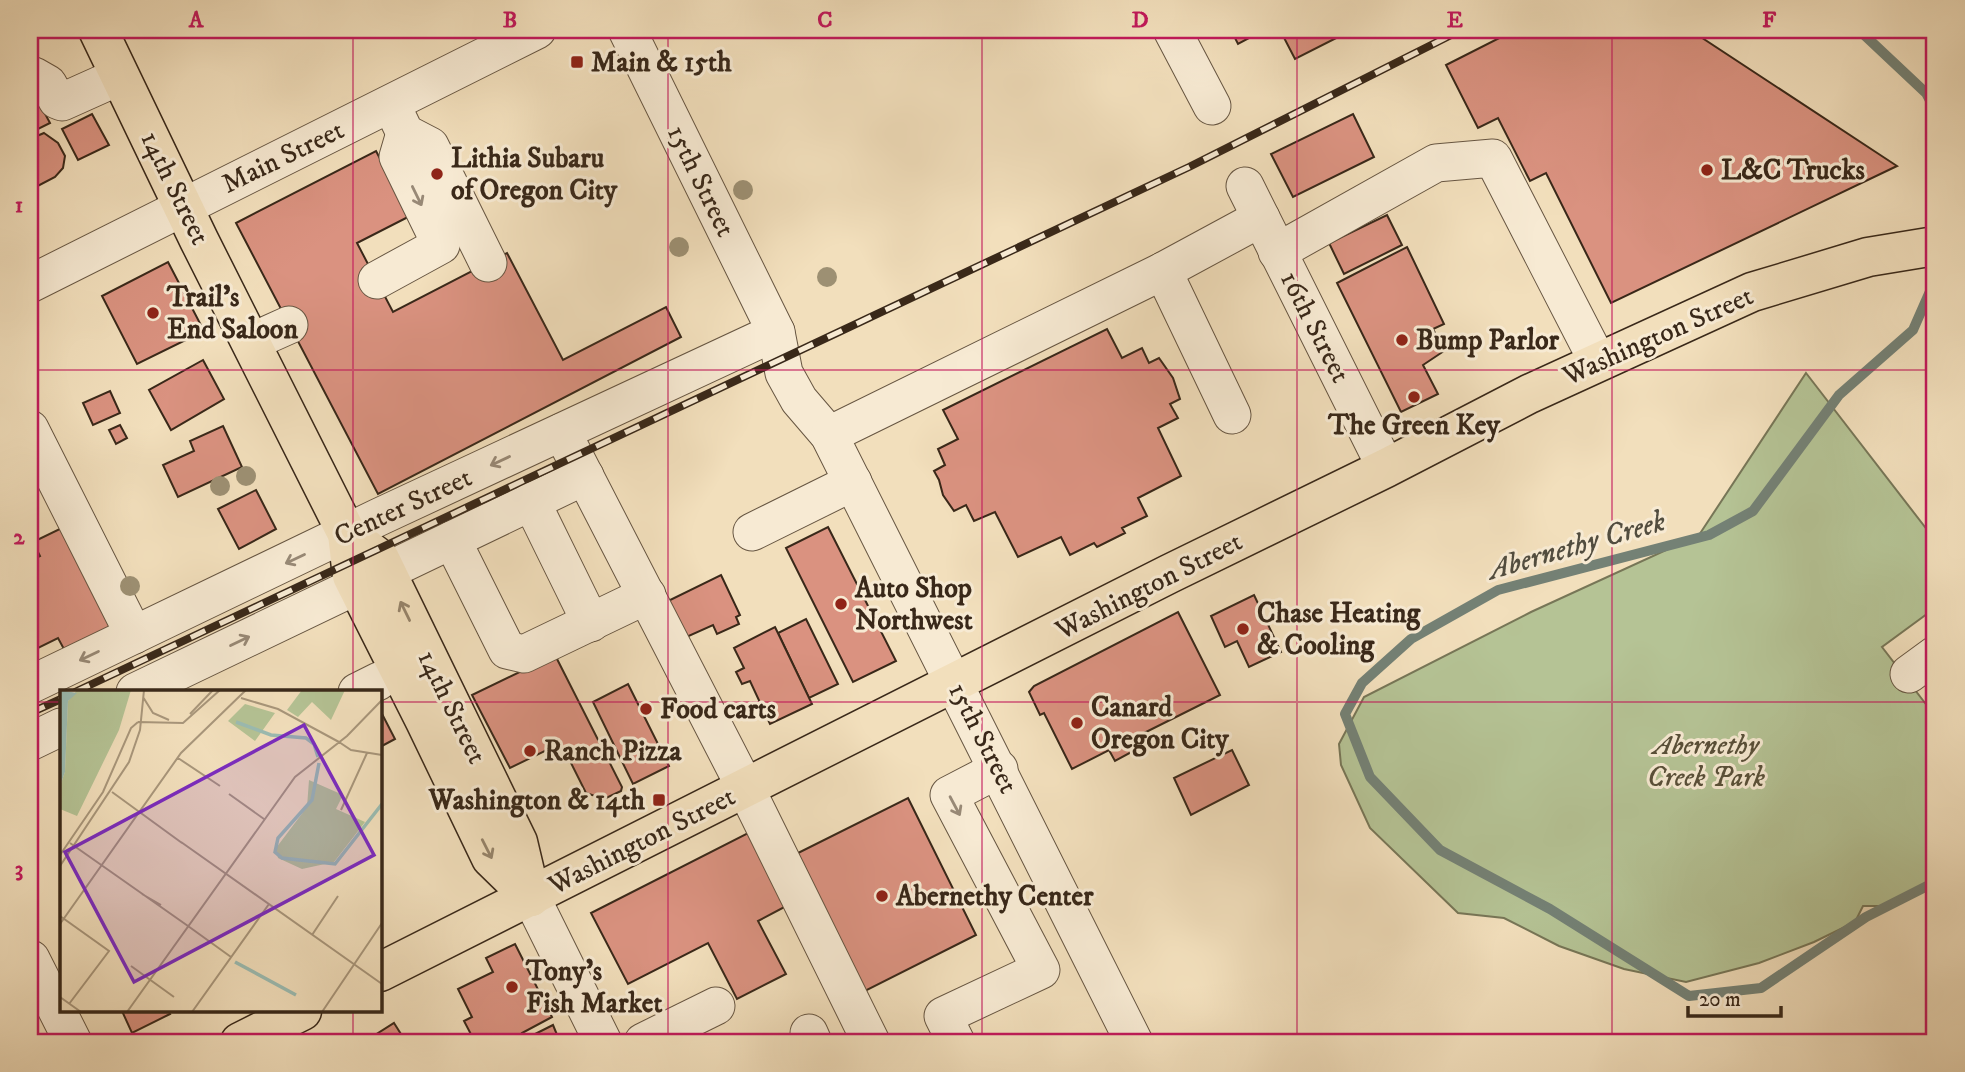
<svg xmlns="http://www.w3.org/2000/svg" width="1965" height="1072" font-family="'IM FELL DW Pica',serif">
<rect width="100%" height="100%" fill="#f2dfbc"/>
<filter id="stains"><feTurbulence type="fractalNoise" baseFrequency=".00286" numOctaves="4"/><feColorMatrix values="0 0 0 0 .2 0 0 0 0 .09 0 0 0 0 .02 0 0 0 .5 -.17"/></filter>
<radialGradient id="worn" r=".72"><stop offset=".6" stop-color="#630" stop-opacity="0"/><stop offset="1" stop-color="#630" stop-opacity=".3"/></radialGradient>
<polygon fill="#b5c395" stroke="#777657" stroke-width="2" points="1806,373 1935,540 1935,608 1882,647 1935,716 1935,878 1886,906 1863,906 1855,922 1814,942 1759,963 1686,982 1624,969 1559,946 1504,918 1458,913 1370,828 1341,765 1339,744 1364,697 1531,612 1699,535"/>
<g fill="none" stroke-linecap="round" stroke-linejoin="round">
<g stroke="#748175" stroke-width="10">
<polyline points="1859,30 1926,93 1935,110"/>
<polyline points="1935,280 1913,330 1839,395 1753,511 1709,535 1498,590 1411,639 1362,683 1345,714 1370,777 1440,850 1550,909 1689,996 1761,988 1866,917 1935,882"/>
</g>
</g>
<g fill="#da9280" stroke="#392819" stroke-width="2">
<polygon points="1231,30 1264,30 1238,44"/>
<polygon points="1280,30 1352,30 1295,59"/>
<polygon points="1515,30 1690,30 1897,166 1611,303 1546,173 1530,181 1498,118 1478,128 1446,65"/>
<polygon points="34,93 50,123 30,133 30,95"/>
<polygon points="92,114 109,145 78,160 62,129"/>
<polygon points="1353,114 1374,157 1293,197 1271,154"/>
<polygon points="44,133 58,143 65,156 63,168 55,177 30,190 30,139"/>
<polygon points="376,151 410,216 357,243 393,312 507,253 563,360 666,307 681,337 378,494 236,223"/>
<polygon points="1387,215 1402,245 1344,274 1329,243"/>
<polygon points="1407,247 1444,324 1433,329 1444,351 1423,365 1438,394 1401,412 1337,283"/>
<polygon points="168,262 204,331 137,364 102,296"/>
<polygon points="1107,329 1122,358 1142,348 1149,363 1159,358 1173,378 1180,399 1170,404 1178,418 1158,428 1181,476 1138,498 1147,516 1122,528 1125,533 1097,547 1094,543 1070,555 1061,537 1018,557 995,512 974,521 966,505 954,511 943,495 939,480 934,471 945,465 938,449 958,439 943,410"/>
<polygon points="203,360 224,399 171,430 149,390"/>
<polygon points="110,391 120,413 93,425 83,403"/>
<polygon points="120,425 127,438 116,444 109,430"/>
<polygon points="223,426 242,467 178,497 163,465 194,451 190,441"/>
<polygon points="256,490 276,529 239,549 218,509"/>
<polygon points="72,523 123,621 65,651 58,638 30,652 30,561 40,556 33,542"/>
<polygon points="828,527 896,661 853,682 786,548"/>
<polygon points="721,575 740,615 736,617 739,624 717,634 713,625 682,639 664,603"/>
<polygon points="1254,595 1281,652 1249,667 1237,641 1225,647 1211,616"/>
<polygon points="1178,612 1220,695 1132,739 1137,749 1115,761 1109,750 1072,769 1044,713 1040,715 1029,692 1034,686"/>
<polygon points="806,619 838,684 809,698 778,633"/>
<polygon points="775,627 812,704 770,724 750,681 742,684 736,672 744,668 734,648"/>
<polygon points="555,655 622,787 621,791 604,799 586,793 561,743 510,768 472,695"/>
<polygon points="628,684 669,766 633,784 593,702"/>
<polygon points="380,710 395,739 380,747"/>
<polygon points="1232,750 1249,785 1191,815 1174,778"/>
<polygon points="908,798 976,935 857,995 788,858"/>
<polygon points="754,830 792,903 758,921 786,974 737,999 708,943 628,984 591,913"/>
<polygon points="515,944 552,1017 522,1033 526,1042 475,1042 464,1021 472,1017 458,989 493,972 486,958"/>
<polygon points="122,1011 168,1011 170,1014 132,1033"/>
<polygon points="394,1023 406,1042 364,1042"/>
<polygon points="553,1025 560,1042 531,1042 529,1037"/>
</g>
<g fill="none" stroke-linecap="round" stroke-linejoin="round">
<g stroke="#675642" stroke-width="39">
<g id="minor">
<polyline points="627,30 776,332 784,373 799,400 829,435 1134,1042"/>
<polyline points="1172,30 1212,106"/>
<polyline points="30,78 34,76 48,84 57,100 62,102 120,76"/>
<polyline points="394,110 405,133 430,146 488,263"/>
<polyline points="1245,186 1386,468"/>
<polyline points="1277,252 1436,163 1493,158 1598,362"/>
<polyline points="1163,271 1232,415"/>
<polyline points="377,280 441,245 398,157 405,133"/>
<polyline points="30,284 537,30"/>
<polyline points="251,342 289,325"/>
<polyline points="30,429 134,635"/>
<polyline points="562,432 746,789 871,1042"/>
<polyline points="829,435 1163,271 1261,218"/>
<polyline points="531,501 591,623"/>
<polyline points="752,532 853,482"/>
<polyline points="452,540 507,650 524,654 647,595"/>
<polyline points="1909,674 1935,655"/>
<polyline points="30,685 379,517 776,332"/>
<polyline points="135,692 585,476"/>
<polyline points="357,692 379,681"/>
<polyline points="30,742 61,727"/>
<polyline points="531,897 603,1042"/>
<polyline points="31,959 73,1042"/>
<polyline points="809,1033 813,1042"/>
<polyline points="643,1042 716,1006"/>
<polyline points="956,1042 943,1016 1041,970 949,795 999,769"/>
</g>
</g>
<g stroke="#392819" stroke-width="41">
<g id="major">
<polyline points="98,30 199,240 347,534 352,576 425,721 491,858 531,897"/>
<polyline points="347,534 380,559 518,842 531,897"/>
<polyline points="380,972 1169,574 1386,468 1529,394 1752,292 1868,257 1935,246"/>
<polyline points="240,1042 302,1011"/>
</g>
</g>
<use href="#minor" stroke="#f7ead3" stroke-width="37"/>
<use href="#major" stroke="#f2dfbc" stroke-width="38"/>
<g stroke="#392819" stroke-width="8">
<g id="rail">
<polyline points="75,692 1189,167 1461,30"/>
<polyline points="30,713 61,699"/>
</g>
</g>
<use href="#rail" stroke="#f7ead3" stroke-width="5" stroke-dasharray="16" stroke-linecap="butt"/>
</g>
<g fill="#9d9073">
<circle cx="743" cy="190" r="10"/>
<circle cx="679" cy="247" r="10"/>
<circle cx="827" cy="277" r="10"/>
<circle cx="246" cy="476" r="10"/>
<circle cx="220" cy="486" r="10"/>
<circle cx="130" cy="586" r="10"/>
</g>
<defs><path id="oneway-shaft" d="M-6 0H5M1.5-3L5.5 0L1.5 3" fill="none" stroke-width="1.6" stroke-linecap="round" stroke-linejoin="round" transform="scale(1.75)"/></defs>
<g stroke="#988976">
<use href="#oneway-shaft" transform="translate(417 196) rotate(64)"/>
<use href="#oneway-shaft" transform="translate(500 461) rotate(155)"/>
<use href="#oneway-shaft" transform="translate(295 559) rotate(155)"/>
<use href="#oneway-shaft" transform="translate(240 641) rotate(-26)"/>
<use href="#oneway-shaft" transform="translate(89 656) rotate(154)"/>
<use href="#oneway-shaft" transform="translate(955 806) rotate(62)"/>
</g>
<g stroke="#96846a">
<use href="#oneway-shaft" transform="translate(405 611) rotate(-116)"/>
<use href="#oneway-shaft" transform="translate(487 849) rotate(63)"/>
</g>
<path fill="none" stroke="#c2185b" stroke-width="2" stroke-opacity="0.55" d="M353 30V692M668 30V1042M982 30V1042M1297 30V1042M1612 30V1042M30 370H1935M30 702H61M380 702H1935M353 1011V1042"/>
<g fill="#8f2418" stroke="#f7ead3" stroke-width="2.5">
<rect x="570" y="55" width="14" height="14" rx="3.5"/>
<circle cx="1707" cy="170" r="7"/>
<circle cx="437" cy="174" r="7"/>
<circle cx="153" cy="313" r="7"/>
<circle cx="1402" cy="340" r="7"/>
<circle cx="1414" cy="397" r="7"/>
<circle cx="841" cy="604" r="7"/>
<circle cx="1243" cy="629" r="7"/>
<circle cx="646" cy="709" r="7"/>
<circle cx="1077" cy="723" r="7"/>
<circle cx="530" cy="751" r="7"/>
<rect x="652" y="793" width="14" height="14" rx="3.5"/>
<circle cx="882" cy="896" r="7"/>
<circle cx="512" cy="987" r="7"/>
</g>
<g text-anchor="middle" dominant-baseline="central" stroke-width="6" stroke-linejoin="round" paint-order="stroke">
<g font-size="28" font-weight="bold" fill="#392819" stroke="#f7ead3" text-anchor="start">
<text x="591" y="62">Main &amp; 15th</text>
<text x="451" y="158">Lithia Subaru<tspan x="451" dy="32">of Oregon City</tspan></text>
<text x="1721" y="170">L&amp;C Trucks</text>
<text x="167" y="297">Trail's<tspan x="167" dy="32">End Saloon</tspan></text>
<text x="1416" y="340">Bump Parlor</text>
<text x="1414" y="425" text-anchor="middle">The Green Key</text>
<text x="855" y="588">Auto Shop<tspan x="855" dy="32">Northwest</tspan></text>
<text x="1257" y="613">Chase Heating<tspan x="1257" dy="32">&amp; Cooling</tspan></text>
<text x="1091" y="707">Canard<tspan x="1091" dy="32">Oregon City</tspan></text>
<text x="660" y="709">Food carts</text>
<text x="544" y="751">Ranch Pizza</text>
<text x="645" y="800" text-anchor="end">Washington &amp; 14th</text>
<text x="896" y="896">Abernethy Center</text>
<text x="526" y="971">Tony’s<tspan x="526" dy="32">Fish Market</tspan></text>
</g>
<g font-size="28" fill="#392819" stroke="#f7ead3">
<text transform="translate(283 157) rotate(-26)">Main Street</text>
<text transform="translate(701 181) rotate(64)">15th Street</text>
<text transform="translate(175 188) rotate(64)">14th Street</text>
<text transform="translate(1315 327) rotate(63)">16th Street</text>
<text transform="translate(1658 336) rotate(-24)">Washington Street</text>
<text transform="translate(403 507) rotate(-25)">Center Street</text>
<text transform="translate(1149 586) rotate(-27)">Washington Street</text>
<text transform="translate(452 707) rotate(64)">14th Street</text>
<text transform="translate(983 738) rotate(63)">15th Street</text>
<text transform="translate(642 841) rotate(-27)">Washington Street</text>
</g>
<g font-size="28" font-style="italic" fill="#584f38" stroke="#f7ead3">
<text x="1706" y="745">Abernethy<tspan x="1706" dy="32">Creek Park</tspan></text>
</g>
<g font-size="30" font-style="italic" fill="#524d3f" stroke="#f7ead3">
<text transform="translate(1577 546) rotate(-16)">Abernethy Creek</text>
</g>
</g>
<g transform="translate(60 690)">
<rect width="322" height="322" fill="#f2dfbc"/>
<path d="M17 0H71L59 40 17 126 0 119V96L5 82 8 11ZM242 0H285L271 30 252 12 238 27 227 20ZM185 14 215 23 195 51 168 31ZM249 90 283 105 276 119 305 132 274 172 242 179 218 168 216 158 247 117Z" fill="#b5c395"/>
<path d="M0 0 17 3 8 11 5 82 0 96Z" fill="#9bbcb2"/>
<path fill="none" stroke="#9bbcb2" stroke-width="3.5" d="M176 32 211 45 246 48 254 54 258 67M259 73 252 110 218 148 215 162 222 168 275 174 322 114M175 272 236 305"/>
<path fill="none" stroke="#a8967b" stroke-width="2" d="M83 7 93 23 109 30M181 8 218 19 279 52M130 24 153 0M78 32 123 33 160 0M279 52 291 60 322 65M118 68 160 96M52 102 122 153M169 104 204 129M281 120 307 63M121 152 322 294M10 153 128 236M0 165 43 102 71 38 78 32M0 176 69 72 80 40 84 0M82 204 101 215M0 226 49 261 9 314M0 234 121 63 186 0M128 236 171 267M252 245 278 206M71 276 114 307M0 307 21 322M67 322 235 87 287 46 322 10M132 322 209 214M262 322 322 233"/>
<path fill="#7b2cbf" fill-opacity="0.15" stroke="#7b2cbf" stroke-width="3.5" d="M244 35 314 165 74 292 5 162Z"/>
<rect width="322" height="322" fill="none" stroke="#392819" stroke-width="3.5"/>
</g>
<rect width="1965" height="1072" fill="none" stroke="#f2dfbc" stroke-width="77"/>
<path d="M1688 1006v10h93v-10" fill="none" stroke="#392819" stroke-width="3.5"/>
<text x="1699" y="1006" font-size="21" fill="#392819" stroke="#f7ead3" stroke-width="5" paint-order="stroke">20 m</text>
<rect x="38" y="38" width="1888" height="996" fill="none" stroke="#c2185b" stroke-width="2.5"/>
<g font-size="23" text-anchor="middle" font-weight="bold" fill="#c2185b">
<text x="196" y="27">A</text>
<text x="510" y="27">B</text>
<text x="825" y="27">C</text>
<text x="1140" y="27">D</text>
<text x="1455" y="27">E</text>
<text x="1769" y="27">F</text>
<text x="19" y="212">1</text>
<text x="19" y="544">2</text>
<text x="19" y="876">3</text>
</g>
<rect width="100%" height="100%" filter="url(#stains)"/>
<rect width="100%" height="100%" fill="url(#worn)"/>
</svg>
